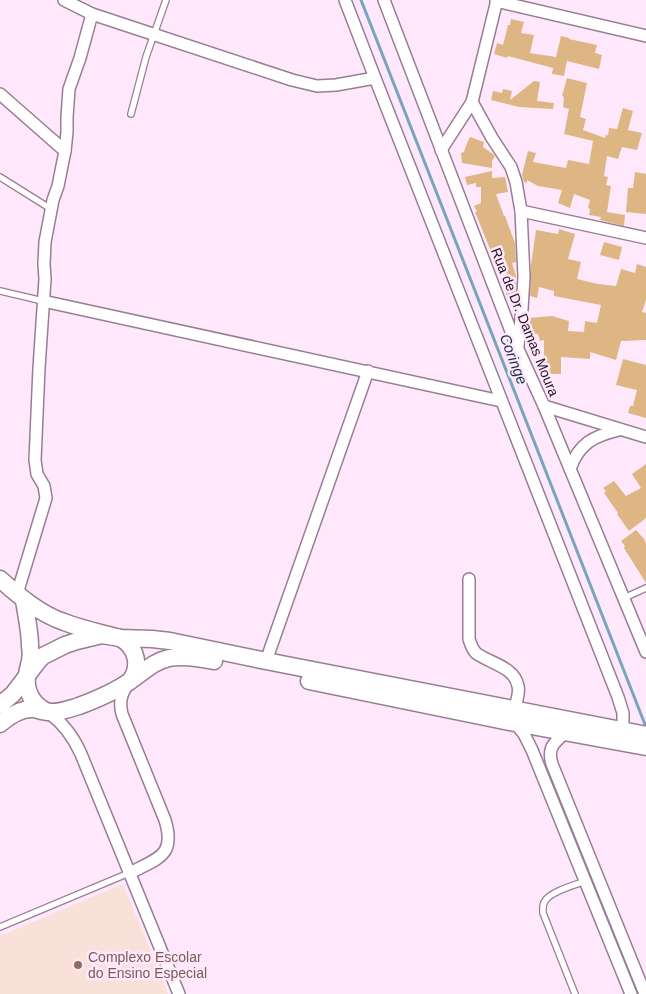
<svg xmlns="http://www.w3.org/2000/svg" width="646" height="994" font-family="Helvetica,sans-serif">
<rect width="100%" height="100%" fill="#ffe8fc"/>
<polygon fill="#f9e0d8" points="123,884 168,994 0,994 0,936"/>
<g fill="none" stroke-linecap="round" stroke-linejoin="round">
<polyline stroke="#77a5bb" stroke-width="3" points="361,0 646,727"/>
</g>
<g fill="#ddb684">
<polygon points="511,19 524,22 521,33 534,35 530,53 556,57 561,36 569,38 569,39 597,45 595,53 602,55 599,69 567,61 564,76 552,74 553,68 508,56 507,58 494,54 497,43 503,45 508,25 510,25"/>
<polygon points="567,78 587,83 580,117 586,119 583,130 605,138 606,134 608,136 609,128 617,129 623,108 633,111 628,130 642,133 637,150 622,147 618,159 607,156 604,176 608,177 606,185 611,186 607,212 625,215 624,226 600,220 601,217 589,215 590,209 588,208 590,200 574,194 570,208 558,203 562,190 538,186 527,180 527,183 524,182 522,175 528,151 536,153 533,162 566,168 568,160 589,164 593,141 564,134 569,109 563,107 564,97 562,96"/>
<polygon points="534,81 540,82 537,101 554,103 553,109 519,107 491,100 493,91 502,93 503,89 512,91 510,100"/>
<polygon points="470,137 484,142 483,147 493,154 495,156 492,161 492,168 462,163 461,153 464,152 467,143"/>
<polygon points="492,171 492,178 505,177 508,192 496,194 504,216 505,216 515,243 516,262 512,263 516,276 515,297 508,299 501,277 507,275 500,251 492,254 475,212 477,212 474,206 481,203 481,187 476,187 476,183 467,185 465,177"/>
<polygon points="635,172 646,174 646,214 626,212 628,188 633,188"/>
<polygon points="559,229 575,234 568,259 581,262 577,279 598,284 616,286 621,269 635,273 637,264 646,267 646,300 642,312 646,313 646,340 621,341 616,360 590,352 590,359 561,357 561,374 547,374 544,367 544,340 540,341 538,334 532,334 528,323 529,318 552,316 569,321 568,331 584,332 585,321 597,323 601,305 554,296 554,291 539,287 537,298 530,296 531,265 536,230 558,234"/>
<polygon points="604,242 622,247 619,260 600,255"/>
<polygon points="623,359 646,365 646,418 628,413 630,406 633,406 637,390 616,385"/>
<polygon points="646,464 646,518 629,531 617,514 618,513 604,493 606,491 603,488 614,481 626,496 641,488 632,474"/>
<polygon points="636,530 644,539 646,544 646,583 624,548 625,546 621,541"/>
</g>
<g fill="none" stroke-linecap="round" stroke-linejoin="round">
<g stroke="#977e94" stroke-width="8">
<g id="lane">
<polyline points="131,114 146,57 166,0"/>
<polyline points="0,177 51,209"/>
<polyline points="0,291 43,301"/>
<polyline points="624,598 646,588"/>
<polyline points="0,927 129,873"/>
<path d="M575 994 543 913C543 908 542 905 545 901 551 891 575 885 586 881"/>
</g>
</g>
<g stroke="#977e94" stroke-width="14">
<g id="street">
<polyline points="64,0 92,14 292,80 317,86 336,85 375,78"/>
<polyline points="345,0 375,78 618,697 623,713 623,731"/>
<polyline points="384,0 517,347 544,406 646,652"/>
<polyline points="496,1 646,36"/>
<polyline points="0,94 65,151"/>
<polyline points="472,102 492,138 511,167 516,182 521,211 524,277 522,309 518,346"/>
<polyline points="441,150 472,102 497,0"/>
<polyline points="521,211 646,238"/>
<polyline points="43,301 501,401"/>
<polyline points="544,406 646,437"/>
<path d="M570 469C579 443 594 436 619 430"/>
<path d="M469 579V639C471 645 472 649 476 653 489 663 515 667 518 686 520 693 516 703 514 710"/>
<polyline points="17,594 46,498 44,486 37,474 35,460 39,368 45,279 44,264 45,242 53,200 58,186 65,151 67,132 67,117 69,89 80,58 92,14"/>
<polyline points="266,661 368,371"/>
<path d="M128 684C121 694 119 702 122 714L165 820C176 856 158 858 130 873"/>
<path d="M48 712C63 723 73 736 81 754L179 994"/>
<polyline points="515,723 524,734 532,750 631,994"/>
<path d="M566 732C554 743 547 747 552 764L645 994"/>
</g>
</g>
<g stroke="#977e94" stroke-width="19">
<g id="secondary">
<path d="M0 579C19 596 40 614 64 622 82 629 102 633 120 638 137 647 141 667 130 681"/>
<path d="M24 600C26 615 30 630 30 646 31 651 31 656 30 661 29 666 27 671 27 676 25 691 33 705 46 711"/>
<polyline points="309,681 515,723 646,747"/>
<polyline points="0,705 13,694 39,660 43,656 65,645 77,641 102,635 120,638 152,639 170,641 266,661 646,735"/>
<path d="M0 724C9 716 21 708 34 709 39 710 44 712 49 712 59 713 69 709 79 706 95 700 116 691 130 681 144 672 152 662 169 658 184 655 200 658 214 661"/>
</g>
</g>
<use href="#lane" stroke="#fff" stroke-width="5.5"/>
<use href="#street" stroke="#fff" stroke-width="11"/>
<use href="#secondary" stroke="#fff" stroke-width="16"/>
</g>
<circle fill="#8d6e63" stroke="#ffe8fc" stroke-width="2" cx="78" cy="965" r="5"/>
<g text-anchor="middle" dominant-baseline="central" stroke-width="5" stroke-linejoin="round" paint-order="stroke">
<g font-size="14" fill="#221821" stroke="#ffe8fc">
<text transform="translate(525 322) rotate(68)">Rua de Dr. Damas Moura</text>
</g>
<g font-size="14" fill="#785e54" stroke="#ffe8fc" text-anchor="start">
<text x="88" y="957">Complexo Escolar<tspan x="88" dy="16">do Ensino Especial</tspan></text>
</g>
<g font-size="15" font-style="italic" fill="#143542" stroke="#ffe8fc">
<text transform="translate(514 359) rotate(69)">Coringe</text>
</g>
</g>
</svg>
